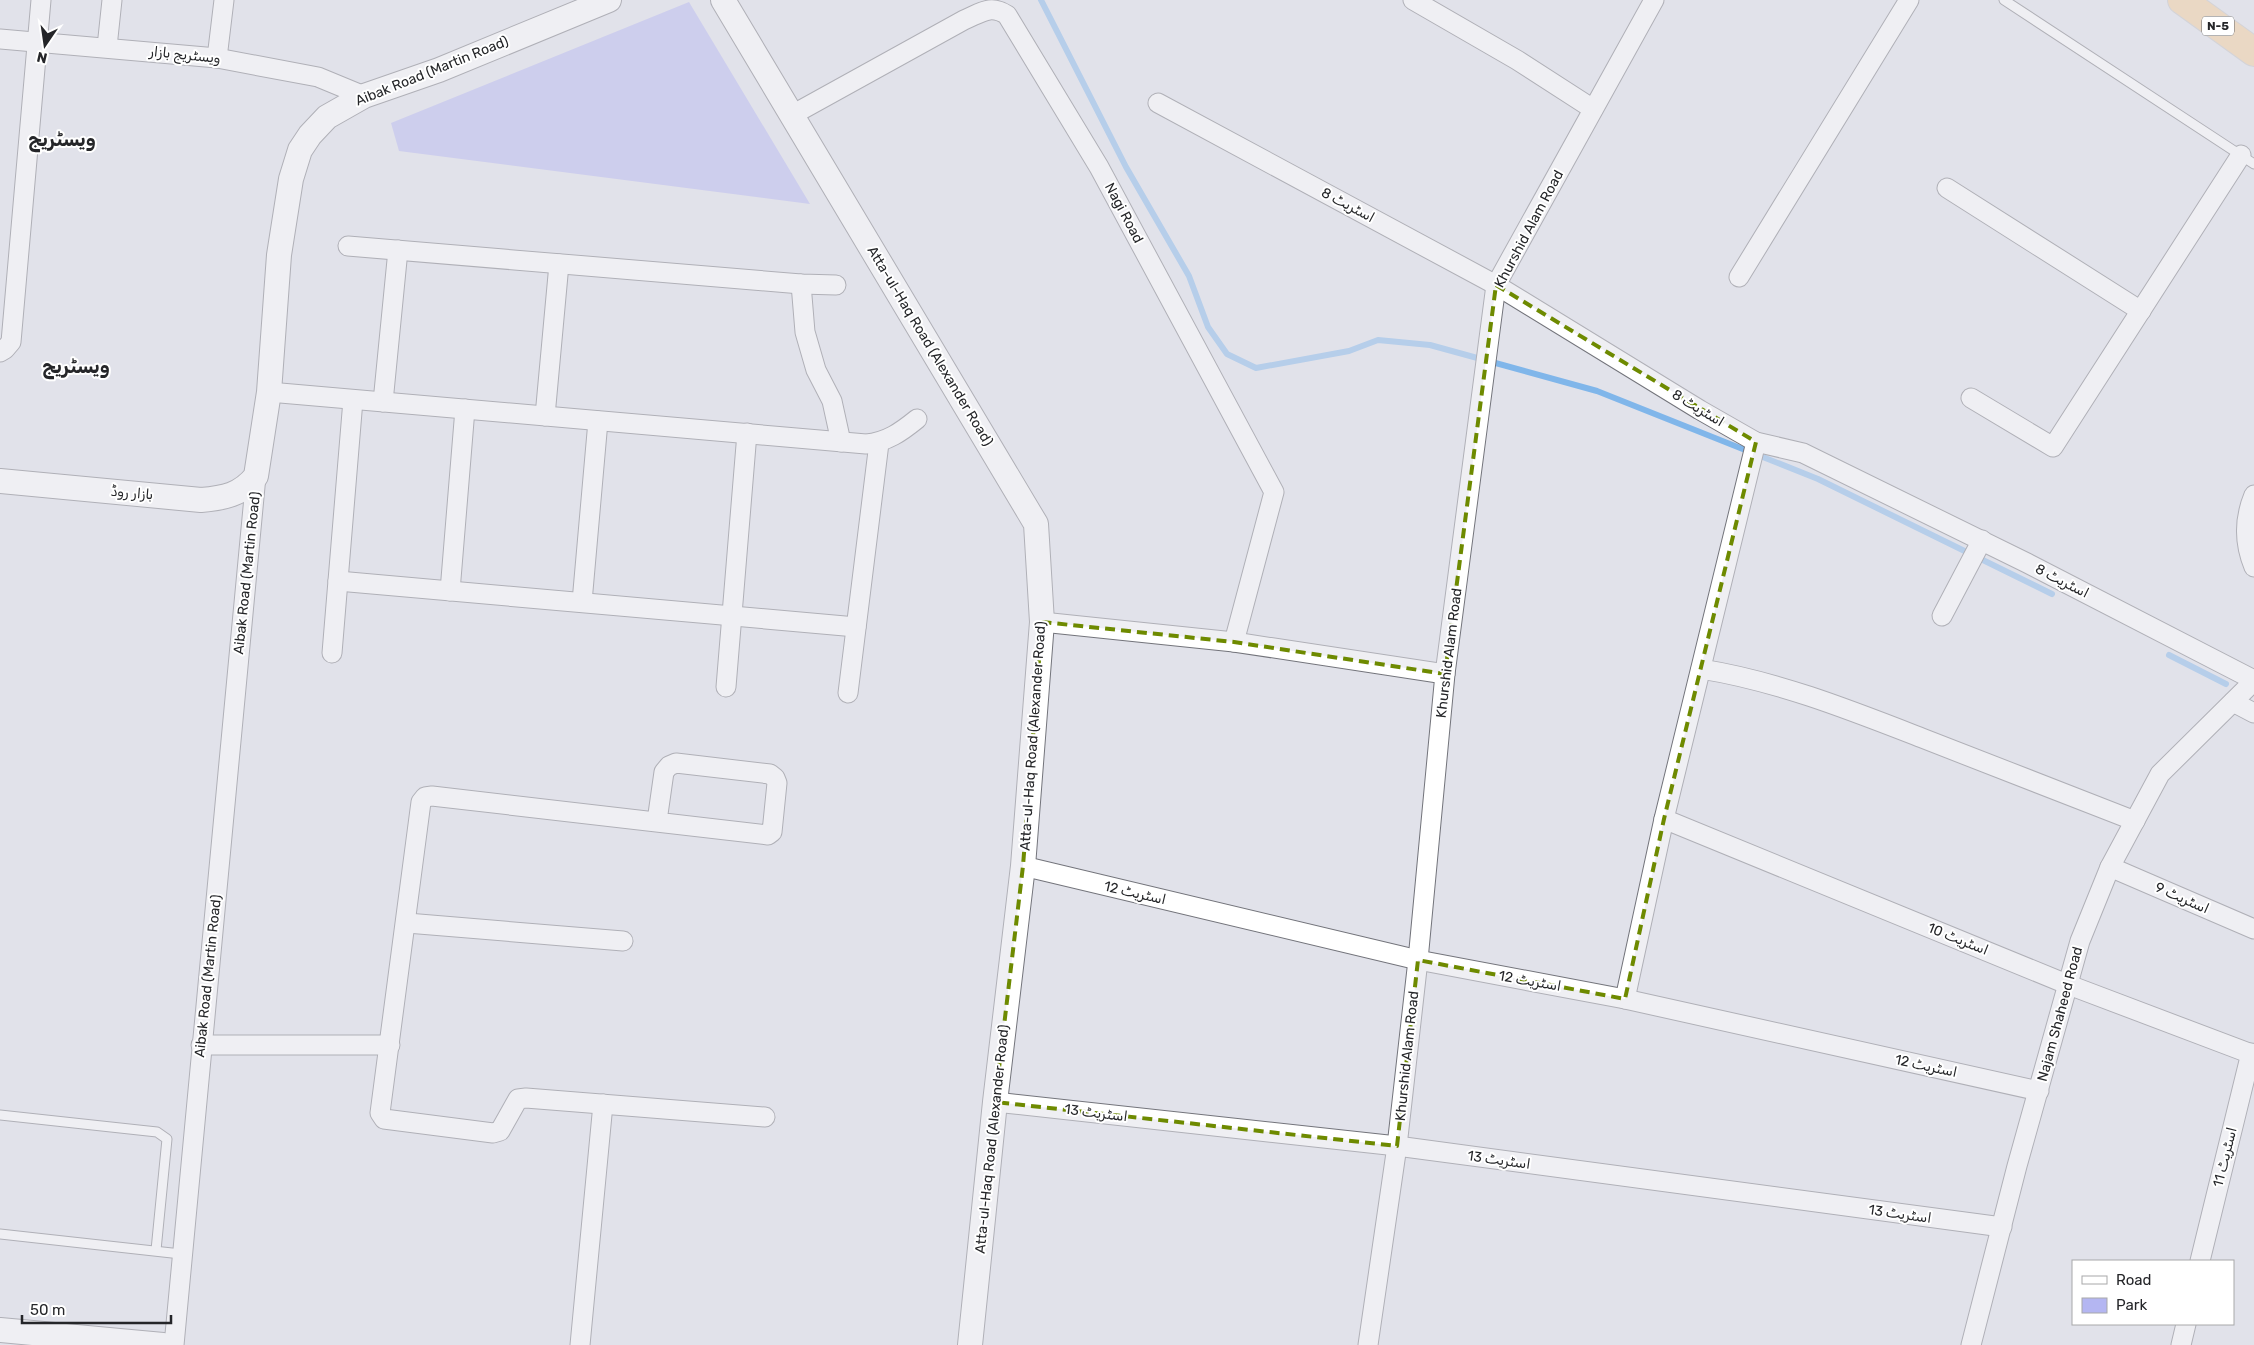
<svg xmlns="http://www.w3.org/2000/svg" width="2254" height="1345" font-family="Rubik,'Noto Sans Arabic',sans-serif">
<rect width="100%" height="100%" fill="#e1e2ea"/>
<polygon fill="#b4b6f2" points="689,2 810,204 399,151 391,123"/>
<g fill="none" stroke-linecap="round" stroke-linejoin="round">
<g stroke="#80b6ea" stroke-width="6">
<polyline points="1041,0 1126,167 1189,276 1208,327 1227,354 1256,368 1349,351 1378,340 1430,345 1597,391 1818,479 2052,594"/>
<polyline points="2169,655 2226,684"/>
</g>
<g stroke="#73747b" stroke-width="11">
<g id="service">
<polyline points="2004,0 2254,164"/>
<polyline points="0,1115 157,1132 167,1139 156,1250"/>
<polyline points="0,1234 181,1254"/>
</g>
</g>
<g stroke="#73747b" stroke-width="21">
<g id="minor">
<polyline points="1413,0 1517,60 1593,109"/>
<polyline points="0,39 217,58 318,77 364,96"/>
<polyline points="107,47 112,0"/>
<polyline points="217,58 224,0"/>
<polyline points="1158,103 1496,285 1700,410 1756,442 1803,453 2027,563 2254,680"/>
<path d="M792 115 964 20C981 13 990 4 1007 15L1099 167 1274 492 1234 642"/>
<polyline points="1947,188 2141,311"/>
<polyline points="348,246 801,284 836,285"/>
<polyline points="1739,277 1909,0"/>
<polyline points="801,284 805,332 816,370 832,401 841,442"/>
<polyline points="0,352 5,349 11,342 41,0"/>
<path d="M269 392 866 444C887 442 901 432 917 419"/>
<polyline points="1971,398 2053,447 2241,155"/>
<polyline points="383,402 398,250"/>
<polyline points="545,416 559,264"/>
<path d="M2254 495C2244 519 2244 543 2254 567"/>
<polyline points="338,581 856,627"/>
<polyline points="450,591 465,409"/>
<polyline points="582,602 598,421"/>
<polyline points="1942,616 1982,540"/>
<polyline points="1042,622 1234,642 1445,674"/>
<polyline points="332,653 353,400"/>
<path d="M1701 669C1777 681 1850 710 1922 738 1993 765 2064 793 2135 821"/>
<polyline points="726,687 747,433"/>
<polyline points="848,693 879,443"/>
<polyline points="2233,702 2254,713"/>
<polyline points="1664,819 2069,985 2254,1055"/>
<polyline points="657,821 664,772 669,766 676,763 770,774 775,778 777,783 772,832 768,835 432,796 425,797 421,802 380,1113 384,1119 493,1133 500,1131 518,1099 526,1098 765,1117"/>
<polyline points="1023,866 1418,960 1625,999 2039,1091"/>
<polyline points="2110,867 2254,929"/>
<polyline points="407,923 623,941"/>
<polyline points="1625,999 1664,819 1756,442"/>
<polyline points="201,1045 390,1045"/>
<polyline points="995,1102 1397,1146 2002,1227"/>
<polyline points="2200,1261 2251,1053"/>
<polyline points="174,1345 256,476"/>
<polyline points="580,1345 603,1104"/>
<polyline points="1368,1345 1397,1146 1418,960 1445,674 1496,285 1654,0"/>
<polyline points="1971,1345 2017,1166 2080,941 2110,867 2160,774 2254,681"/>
<polyline points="2181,1345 2186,1324"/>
</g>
</g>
<g stroke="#73747b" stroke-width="26">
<g id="tertiary">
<polyline points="723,0 1036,524 1042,622 1023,866 995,1102 970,1345"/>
<path d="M0 481 201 500C224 498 241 495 256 476L269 392 279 255 291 179 300 150 310 135 327 117 364 96 439 70 609 0"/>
<polyline points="0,1330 163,1345"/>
</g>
</g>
<g stroke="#c2c2c3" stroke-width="30">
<polyline id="trunk" points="2182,0 2254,52"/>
</g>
<use href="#service" stroke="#fff" stroke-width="9"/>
<use href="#minor" stroke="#fff" stroke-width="19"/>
<use href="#tertiary" stroke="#fff" stroke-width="24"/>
<use href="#trunk" stroke="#f4cc98" stroke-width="28"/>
</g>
<path d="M0 0H2254V1345H0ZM1496 285 1756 442 1664 819 1625 999 1418 960 1397 1146 995 1102 1023 866 1042 622 1234 642 1445 674Z" fill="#e1e2ea" fill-opacity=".55" fill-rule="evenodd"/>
<path fill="none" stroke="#6e8a00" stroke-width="4" stroke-dasharray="10 6" stroke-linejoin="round" d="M1496 285 1756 442 1664 819 1625 999 1418 960 1397 1146 995 1102 1023 866 1042 622 1234 642 1445 674Z"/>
<g text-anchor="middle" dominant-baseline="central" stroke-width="4" stroke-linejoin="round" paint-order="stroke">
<rect fill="#fff" stroke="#666769" stroke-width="1" x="2202" y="16.5" width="32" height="19" rx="4"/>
<g font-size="12" font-weight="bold" fill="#252629">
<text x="2218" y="26">N-5</text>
</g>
<g font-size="14" fill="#252629" stroke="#fff">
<text transform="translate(185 55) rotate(6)">ویسٹریج بازار</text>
<text transform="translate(432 71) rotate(-22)">Aibak Road (Martin Road)</text>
<text transform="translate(1348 205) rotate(28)">اسٹریٹ 8</text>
<text transform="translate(1124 213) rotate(62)">Nagi Road</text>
<text transform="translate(1529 229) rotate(-62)">Khurshid Alam Road</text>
<text transform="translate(930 346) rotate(59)">Atta-ul-Haq Road (Alexander Road)</text>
<text transform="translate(1698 408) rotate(31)">اسٹریٹ 8</text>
<text transform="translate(132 493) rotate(5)">بازار روڈ</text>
<text transform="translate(247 573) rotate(-84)">Aibak Road (Martin Road)</text>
<text transform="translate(2062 581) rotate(27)">اسٹریٹ 8</text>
<text transform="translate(1449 653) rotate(-83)">Khurshid Alam Road</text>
<text transform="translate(1033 736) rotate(-86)">Atta-ul-Haq Road (Alexander Road)</text>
<text transform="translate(1135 893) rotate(13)">اسٹریٹ 12</text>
<text transform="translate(2182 898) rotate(24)">اسٹریٹ 9</text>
<text transform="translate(1958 939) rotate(22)">اسٹریٹ 10</text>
<text transform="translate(208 976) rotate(-84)">Aibak Road (Martin Road)</text>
<text transform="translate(1530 981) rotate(10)">اسٹریٹ 12</text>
<text transform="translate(2060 1014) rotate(-75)">Najam Shaheed Road</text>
<text transform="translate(1407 1056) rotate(-84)">Khurshid Alam Road</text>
<text transform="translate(1926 1066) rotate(12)">اسٹریٹ 12</text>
<text transform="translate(1096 1113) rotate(7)">اسٹریٹ 13</text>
<text transform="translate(992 1139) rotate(-84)">Atta-ul-Haq Road (Alexander Road)</text>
<text transform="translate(2225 1157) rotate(-76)">اسٹریٹ 11</text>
<text transform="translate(1499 1160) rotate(8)">اسٹریٹ 13</text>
<text transform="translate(1900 1214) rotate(8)">اسٹریٹ 13</text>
</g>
<g font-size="19" font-weight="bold" fill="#252629" stroke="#fff">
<text x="62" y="139">ویسٹریج</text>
<text x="76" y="366">ویسٹریج</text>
</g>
</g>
<rect x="2072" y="1260" width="162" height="65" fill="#ffffff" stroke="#a8a8a9"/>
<rect x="2082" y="1276" width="25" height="8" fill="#ffffff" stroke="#a8a8a9"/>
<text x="2116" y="1285" font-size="15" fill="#252629">Road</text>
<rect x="2082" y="1298" width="25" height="15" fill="#b4b6f2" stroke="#a8a8a9"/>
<text x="2116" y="1310" font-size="15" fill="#252629">Park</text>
<g transform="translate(45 45) rotate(193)" stroke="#ffffff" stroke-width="4" paint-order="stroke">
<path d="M0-4L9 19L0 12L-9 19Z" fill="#252629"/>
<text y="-8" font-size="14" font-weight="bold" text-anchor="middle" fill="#252629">N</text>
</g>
<path d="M22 1315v8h149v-8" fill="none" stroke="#252629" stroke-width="2.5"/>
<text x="30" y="1315" font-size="15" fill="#252629" stroke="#ffffff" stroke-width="4" paint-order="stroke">50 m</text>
</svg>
